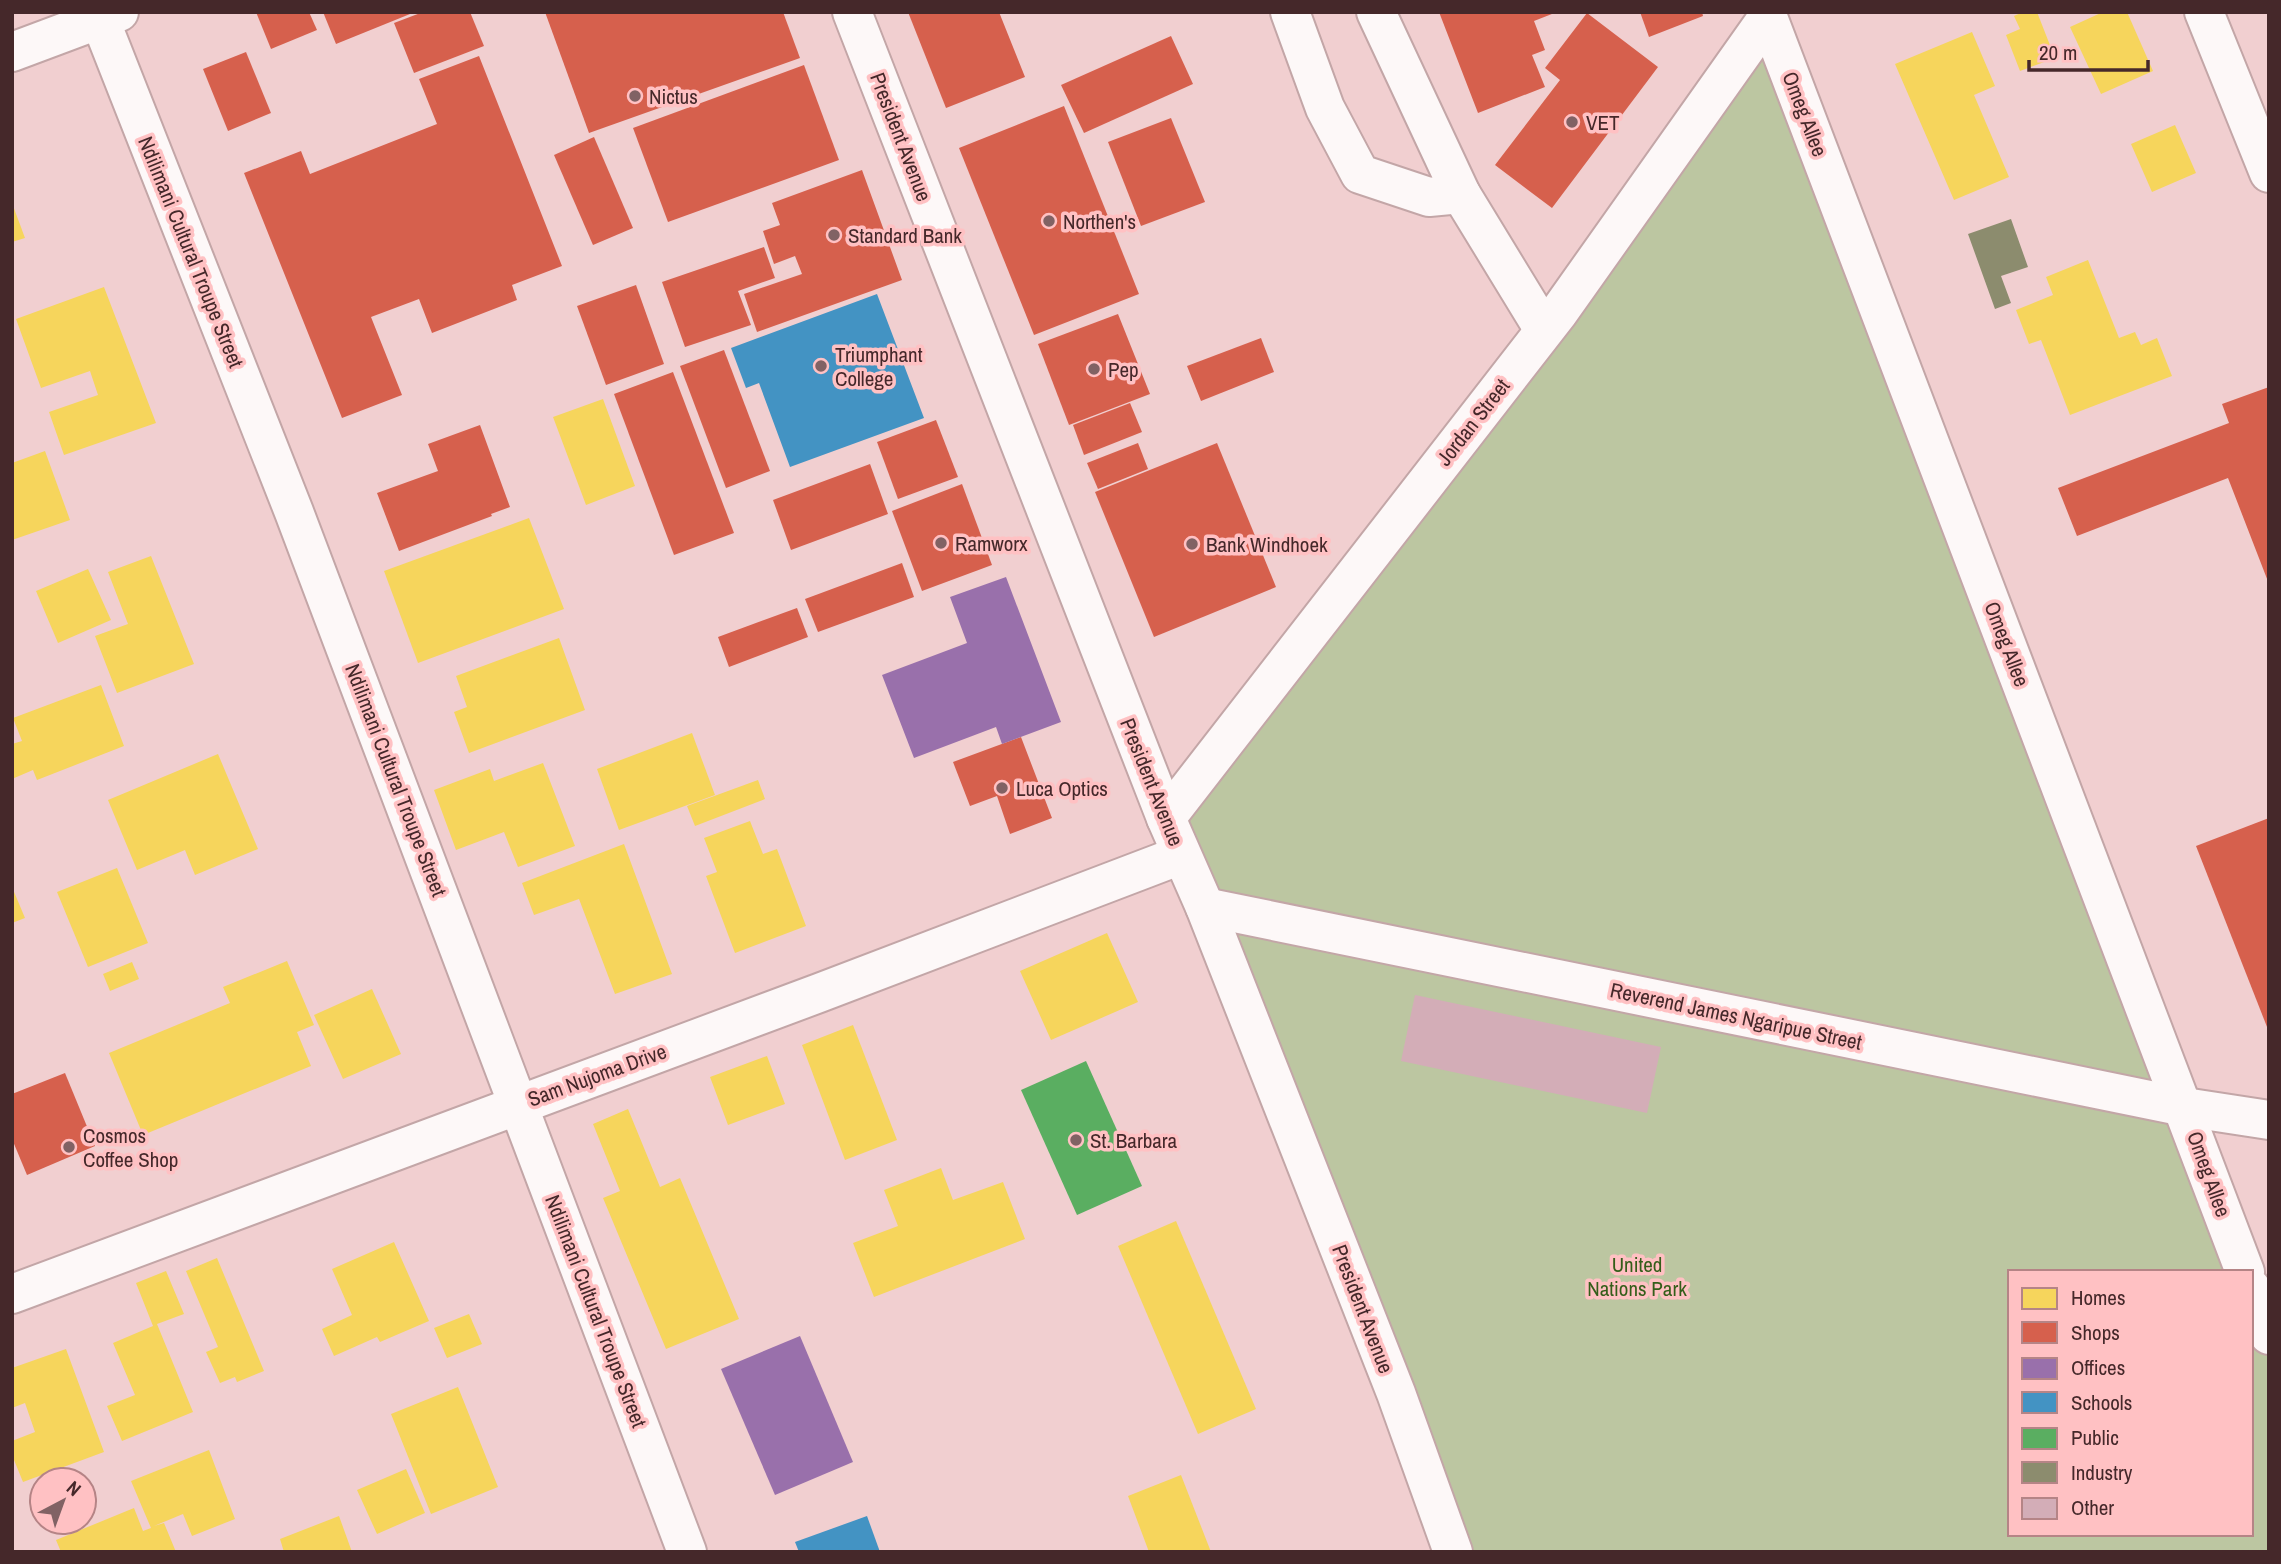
<svg xmlns="http://www.w3.org/2000/svg" width="2281" height="1564" font-family="'Archivo Narrow',sans-serif">
<rect width="100%" height="100%" fill="#f1cfd0"/>
<polygon fill="#bcc6a1" points="1768,17 2247,1272 2010,1272 2010,1534 2251,1534 2251,1282 2269,1327 2269,1552 1446,1552 1166,818"/>
<g fill="#f6d55c">
<polygon points="2023,12 2037,12 2055,58 2020,71 2006,35 2020,29 2014,16"/>
<polygon points="2103,12 2127,12 2153,71 2101,94 2070,27"/>
<polygon points="1972,32 1995,86 1974,95 2009,177 1954,200 1895,64"/>
<polygon points="2175,125 2196,173 2152,192 2131,144"/>
<polygon points="12,203 25,238 12,242"/>
<polygon points="2088,260 2119,338 2135,332 2141,345 2157,338 2172,376 2070,415 2041,340 2029,344 2016,310 2053,295 2046,277"/>
<polygon points="104,287 156,423 64,455 49,412 98,395 90,371 41,388 16,319"/>
<polygon points="603,399 635,486 586,505 553,417"/>
<polygon points="45,451 70,520 12,540 12,463"/>
<polygon points="529,518 564,609 418,663 384,571"/>
<polygon points="151,556 194,664 117,693 95,636 128,624 108,572"/>
<polygon points="88,569 111,620 58,643 36,591"/>
<polygon points="559,638 585,710 469,753 454,712 467,707 456,676"/>
<polygon points="101,685 124,746 37,780 33,770 12,779 12,744 22,741 13,718"/>
<polygon points="692,733 715,795 619,830 597,769"/>
<polygon points="218,754 258,849 195,875 185,850 137,870 108,800"/>
<polygon points="543,763 575,846 518,867 504,832 456,850 434,790 490,769 494,781"/>
<polygon points="758,780 765,799 695,826 687,806"/>
<polygon points="750,821 763,854 777,849 806,926 735,953 706,876 717,872 704,838"/>
<polygon points="624,844 672,974 615,994 579,899 534,915 522,883"/>
<polygon points="117,868 148,943 88,967 57,892"/>
<polygon points="12,887 25,918 12,923"/>
<polygon points="1107,933 1138,1002 1051,1040 1020,971"/>
<polygon points="287,961 314,1025 297,1032 311,1066 143,1135 109,1053 230,1003 223,987"/>
<polygon points="132,962 139,979 110,991 103,974"/>
<polygon points="372,989 401,1054 343,1079 314,1015"/>
<polygon points="853,1025 897,1140 845,1160 802,1045"/>
<polygon points="767,1056 785,1104 728,1125 710,1077"/>
<polygon points="628,1109 660,1187 680,1178 739,1319 666,1349 603,1198 620,1191 593,1124"/>
<polygon points="941,1168 953,1200 1003,1182 1025,1239 874,1297 853,1243 898,1226 884,1190"/>
<polygon points="1176,1221 1256,1409 1198,1434 1118,1246"/>
<polygon points="394,1242 429,1321 380,1342 377,1337 334,1356 322,1329 352,1315 332,1269"/>
<polygon points="217,1258 264,1371 237,1382 235,1377 220,1383 206,1352 218,1347 186,1271"/>
<polygon points="166,1271 184,1314 157,1324 193,1412 122,1441 107,1406 135,1395 113,1343 153,1326 136,1283"/>
<polygon points="469,1314 482,1344 447,1358 434,1328"/>
<polygon points="66,1349 104,1452 23,1482 12,1455 12,1441 35,1432 25,1403 12,1408 12,1368"/>
<polygon points="458,1387 498,1487 431,1514 391,1414"/>
<polygon points="209,1450 235,1519 192,1536 183,1514 154,1526 164,1523 176,1552 61,1552 56,1540 134,1508 143,1531 151,1528 131,1481"/>
<polygon points="406,1469 425,1513 377,1534 357,1490"/>
<polygon points="1181,1475 1211,1552 1149,1552 1128,1496"/>
<polygon points="339,1516 352,1552 284,1552 280,1539"/>
</g>
<g fill="#d6604d">
<polygon points="256,12 309,12 317,30 271,49"/>
<polygon points="323,12 415,12 336,44"/>
<polygon points="423,12 470,12 484,46 414,73 394,23"/>
<polygon points="545,12 783,12 800,58 589,133"/>
<polygon points="908,12 999,12 1025,77 946,108"/>
<polygon points="1439,12 1557,12 1534,21 1545,50 1532,55 1545,87 1478,113"/>
<polygon points="1640,12 1702,12 1703,16 1649,37"/>
<polygon points="1587,13 1658,67 1552,208 1495,165 1560,80 1545,68"/>
<polygon points="1171,36 1193,84 1084,133 1061,85"/>
<polygon points="246,52 271,113 228,131 203,69"/>
<polygon points="479,56 562,266 512,285 517,300 432,333 419,299 371,317 402,395 342,418 244,173 301,151 310,174 437,124 419,79"/>
<polygon points="804,65 839,160 668,222 633,128"/>
<polygon points="1064,106 1139,294 1034,335 959,148"/>
<polygon points="1171,118 1205,202 1141,226 1108,142"/>
<polygon points="594,137 633,228 593,245 554,155"/>
<polygon points="862,170 902,280 757,332 744,294 802,274 795,256 774,264 763,231 780,225 772,203"/>
<polygon points="764,247 775,278 738,291 751,325 685,347 662,282"/>
<polygon points="636,285 664,364 606,385 577,306"/>
<polygon points="1118,314 1150,394 1069,425 1038,344"/>
<polygon points="1261,338 1274,372 1201,401 1187,366"/>
<polygon points="724,350 770,471 726,488 680,366"/>
<polygon points="673,372 734,533 674,555 614,394"/>
<polygon points="2269,387 2269,584 2228,478 2077,536 2058,488 2229,423 2222,404"/>
<polygon points="1130,403 1142,432 1084,455 1073,425"/>
<polygon points="936,420 958,477 898,499 877,442"/>
<polygon points="480,425 510,507 491,514 492,516 399,551 377,493 438,471 428,444"/>
<polygon points="1138,443 1148,469 1098,489 1087,463"/>
<polygon points="1217,443 1276,587 1154,637 1095,492"/>
<polygon points="870,464 888,514 791,550 773,500"/>
<polygon points="962,484 992,565 922,591 892,511"/>
<polygon points="902,563 914,597 818,632 805,599"/>
<polygon points="797,608 808,637 729,667 718,637"/>
<polygon points="1021,737 1052,818 1010,834 997,796 970,806 953,762"/>
<polygon points="2269,818 2269,1032 2196,846"/>
<polygon points="65,1073 95,1146 27,1175 12,1139 12,1094"/>
</g>
<g fill="#9970ab">
<polygon points="1006,577 1061,722 1002,744 996,727 914,758 882,675 967,643 950,597"/>
<polygon points="800,1336 853,1462 775,1495 721,1369"/>
</g>
<g fill="#4393c3">
<polygon points="877,294 924,418 790,467 759,383 746,388 731,348"/>
<polygon points="867,1516 880,1552 799,1552 795,1542"/>
</g>
<polygon fill="#5aae61" points="1086,1061 1142,1186 1077,1215 1021,1090"/>
<polygon fill="#8c8c6e" points="2011,219 2028,267 2001,276 2011,303 1995,309 1968,234"/>
<polygon fill="#d3adb7" points="1415,995 1661,1047 1647,1113 1401,1061"/>
<g fill="none" stroke-linecap="round" stroke-linejoin="round">
<g stroke="#c3a6a7" stroke-width="42">
<g id="minor">
<polyline points="97,12 294,512 687,1552"/>
<polyline points="852,12 1166,818 1205,907 1396,1393 1453,1552"/>
<polyline points="1290,12 1325,108 1360,174 1429,197 1461,194"/>
<polyline points="1376,12 1461,194 1544,330"/>
<polyline points="1766,12 2245,1272"/>
<polyline points="2204,12 2269,173"/>
<polyline points="12,52 119,12"/>
<polyline points="1166,818 1559,312 1768,17"/>
<polyline points="1205,907 2184,1107 2269,1120"/>
<polyline points="2251,1288 2269,1335"/>
<polyline points="12,1294 819,993 1181,855"/>
</g>
</g>
<use href="#minor" stroke="#fdf8f8" stroke-width="38"/>
</g>
<g fill="#816264" stroke="#ffc1c3" stroke-width="2.5">
<circle cx="635" cy="96" r="7"/>
<circle cx="1572" cy="122" r="7"/>
<circle cx="1049" cy="221" r="7"/>
<circle cx="834" cy="235" r="7"/>
<circle cx="821" cy="366" r="7"/>
<circle cx="1094" cy="369" r="7"/>
<circle cx="941" cy="543" r="7"/>
<circle cx="1192" cy="544" r="7"/>
<circle cx="1002" cy="788" r="7"/>
<circle cx="1076" cy="1140" r="7"/>
<circle cx="69" cy="1147" r="7"/>
</g>
<g text-anchor="middle" dominant-baseline="central" stroke-width="7" stroke-linejoin="round" paint-order="stroke">
<g font-size="21" fill="#45282a" stroke="#ffc1c3" text-anchor="start">
<text x="649" y="96">Nictus</text>
<text x="1586" y="122">VET</text>
<text x="1063" y="221">Northen's</text>
<text x="848" y="235">Standard Bank</text>
<text x="835" y="354">Triumphant<tspan x="835" dy="24">College</tspan></text>
<text x="1108" y="369">Pep</text>
<text x="955" y="543">Ramworx</text>
<text x="1206" y="544">Bank Windhoek</text>
<text x="1016" y="788">Luca Optics</text>
<text x="83" y="1135">Cosmos<tspan x="83" dy="24">Coffee Shop</tspan></text>
<text x="1090" y="1140">St. Barbara</text>
</g>
<g font-size="21" fill="#45282a" stroke="#ffc1c3">
<text transform="translate(1805 114) rotate(69)">Omeg Allee</text>
<text transform="translate(901 137) rotate(69)">President Avenue</text>
<text transform="translate(191 252) rotate(68)">Ndilimani Cultural Troupe Street</text>
<text transform="translate(1473 422) rotate(-52)">Jordan Street</text>
<text transform="translate(2007 644) rotate(69)">Omeg Allee</text>
<text transform="translate(396 780) rotate(69)">Ndilimani Cultural Troupe Street</text>
<text transform="translate(1152 782) rotate(68)">President Avenue</text>
<text transform="translate(1736 1016) rotate(12)">Reverend James Ngaripue Street</text>
<text transform="translate(597 1075) rotate(-20)">Sam Nujoma Drive</text>
<text transform="translate(2209 1174) rotate(70)">Omeg Allee</text>
<text transform="translate(1363 1309) rotate(69)">President Avenue</text>
<text transform="translate(596 1311) rotate(69)">Ndilimani Cultural Troupe Street</text>
</g>
<g font-size="21" fill="#345e1a" stroke="#ffc1c3">
<text x="1637" y="1264">United<tspan x="1637" dy="24">Nations Park</tspan></text>
</g>
</g>
<rect width="2281" height="1564" fill="none" stroke="#45282a" stroke-width="28"/>
<rect x="2008" y="1270" width="245" height="266" fill="#ffc1c3" stroke="#b58486" stroke-width="2"/>
<rect x="2022" y="1288" width="35" height="21" fill="#f6d55c" stroke="#b58486" stroke-width="2"/>
<text x="2071" y="1305" font-size="21" fill="#45282a">Homes</text>
<rect x="2022" y="1322" width="35" height="21" fill="#d6604d" stroke="#b58486" stroke-width="2"/>
<text x="2071" y="1340" font-size="21" fill="#45282a">Shops</text>
<rect x="2022" y="1358" width="35" height="21" fill="#9970ab" stroke="#b58486" stroke-width="2"/>
<text x="2071" y="1375" font-size="21" fill="#45282a">Offices</text>
<rect x="2022" y="1392" width="35" height="21" fill="#4393c3" stroke="#b58486" stroke-width="2"/>
<text x="2071" y="1410" font-size="21" fill="#45282a">Schools</text>
<rect x="2022" y="1428" width="35" height="21" fill="#5aae61" stroke="#b58486" stroke-width="2"/>
<text x="2071" y="1445" font-size="21" fill="#45282a">Public</text>
<rect x="2022" y="1462" width="35" height="21" fill="#8c8c6e" stroke="#b58486" stroke-width="2"/>
<text x="2071" y="1480" font-size="21" fill="#45282a">Industry</text>
<rect x="2022" y="1498" width="35" height="21" fill="#d3adb7" stroke="#b58486" stroke-width="2"/>
<text x="2071" y="1515" font-size="21" fill="#45282a">Other</text>
<g transform="translate(63 1501) rotate(41)"><circle r="33" fill="#ffc1c3" stroke="#b58486" stroke-width="2"/>
<path d="M0-5L12 26L0 18L-12 26Z" fill="#816264"/>
<text y="-10" font-size="19" font-weight="bold" text-anchor="middle" fill="#45282a">N</text>
</g>
<path d="M2029 60v10h119v-10" fill="none" stroke="#45282a" stroke-width="3.5"/>
<text x="2039" y="60" font-size="21" fill="#45282a" stroke="#ffc1c3" stroke-width="5" paint-order="stroke">20 m</text>
</svg>
